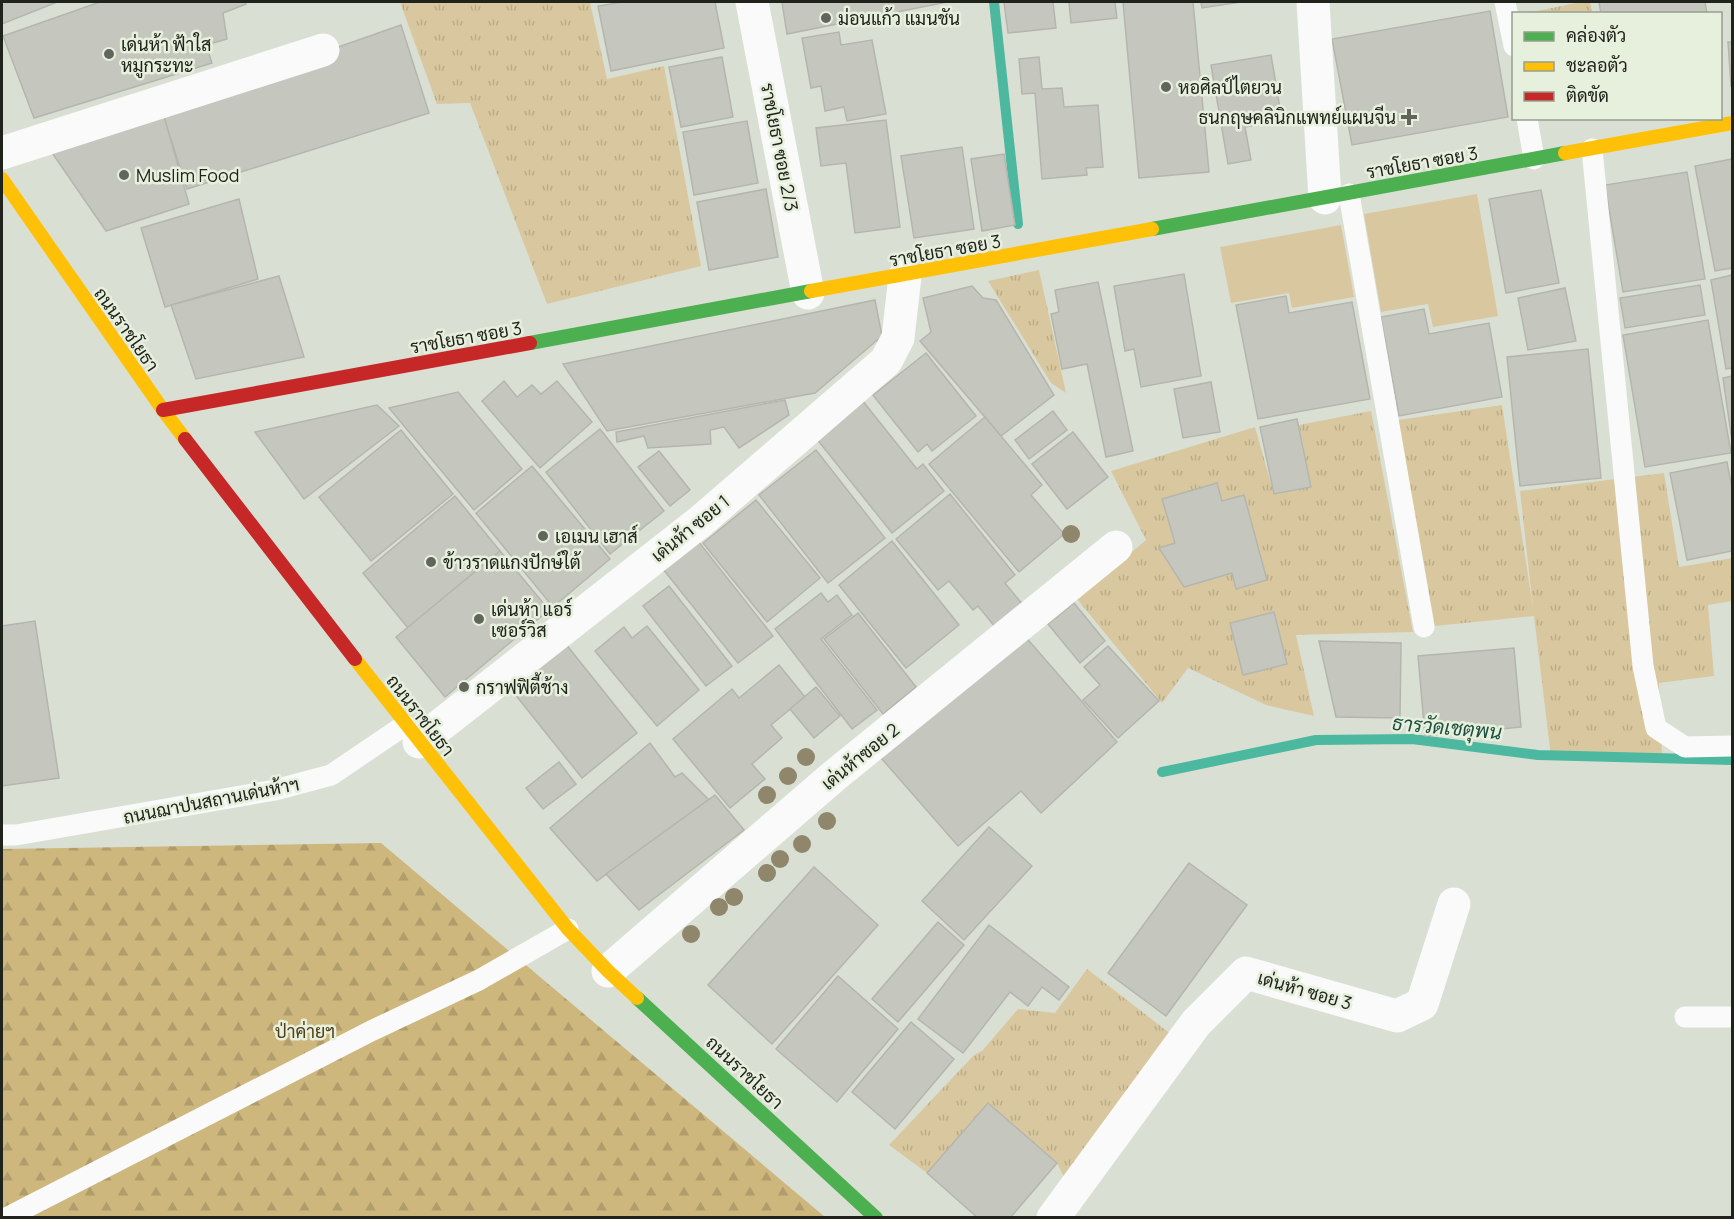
<svg xmlns="http://www.w3.org/2000/svg" width="1734" height="1219" font-family="Manrope,Sarabun,sans-serif">
<defs>
<pattern id="grass-tufts" width="24" height="20" patternUnits="userSpaceOnUse" patternTransform="scale(1.5)"><rect width="24" height="20" fill="#d9c89f"/><path d="M3 7l-1-3M5 7V3M7 7l1-3M15 17l-1-3M17 17v-4M19 17l1-3" fill="none" stroke="#baac88"/></pattern>
<pattern id="forest-firs" width="22" height="20" patternUnits="userSpaceOnUse" patternTransform="scale(1.5)"><rect width="22" height="20" fill="#cdb77d"/><path d="M5 1l3.5 6h-7zM16 11l3.5 6h-7z" fill="#b09d6b"/></pattern>
</defs>
<rect width="100%" height="100%" fill="#dadfd4"/>
<g fill="url(#grass-tufts)">
<polygon points="400,2 590,2 607,79 664,66 701,266 547,304 470,103 437,104"/>
<polygon points="1581,2 1590,2 1592,13 1527,13"/>
<polygon points="1039,270 1066,393 1051,383 988,281"/>
<polygon points="1502,405 1533,608 1520,491 1664,473 1679,567 1732,558 1732,601 1708,605 1714,676 1659,683 1662,756 1551,757 1534,616 1435,626 1398,420"/>
<polygon points="1371,411 1413,632 1296,635 1314,716 1266,705 1188,668 1162,703 1077,599 1146,540 1111,471 1255,427 1274,494 1311,487 1299,425"/>
<polygon points="1087,969 1172,1035 1066,1181 1057,1163 988,1103 927,1173 889,1145 974,1055 982,1051 1018,1009 1055,1013"/>
</g>
<polygon fill="url(#forest-firs)" points="381,843 825,1217 2,1217 2,849"/>
<g fill="#d9c89f">
<polygon points="1477,194 1498,316 1433,327 1428,304 1381,312 1364,214"/>
<polygon points="1341,225 1354,297 1292,308 1289,293 1231,303 1220,247"/>
</g>
<g fill="none" stroke-linecap="round" stroke-linejoin="round">
<g stroke="#4db8a0" stroke-width="10">
<polyline points="994,2 1018,224"/>
<polyline points="1162,772 1316,740 1412,739 1538,755 1732,760"/>
</g>
</g>
<g fill="#c5c7bf" stroke="#b4b6ae" stroke-width="1.5">
<polygon points="2,2 54,2 55,3 2,24"/>
<polygon points="100,2 245,2 246,4 223,13 227,39 206,45 212,63 34,118 3,36"/>
<polygon points="623,2 715,2 724,48 611,71 598,6"/>
<polygon points="782,2 947,2 787,34"/>
<polygon points="1004,2 1053,2 1056,28 1008,33"/>
<polygon points="1069,2 1115,2 1117,18 1071,23"/>
<polygon points="1123,2 1193,2 1209,172 1139,178"/>
<polygon points="1201,2 1241,2 1202,8"/>
<polygon points="1599,2 1705,2 1707,14 1601,14"/>
<polygon points="1490,11 1508,117 1352,145 1332,39"/>
<polygon points="401,25 429,113 187,189 161,109"/>
<polygon points="839,32 841,45 872,40 886,114 847,121 844,107 825,111 821,86 811,88 802,38"/>
<polygon points="1728,42 1732,42 1732,86 1731,86"/>
<polygon points="1271,55 1282,120 1245,127 1251,160 1228,164 1211,65"/>
<polygon points="722,57 733,117 681,127 669,67"/>
<polygon points="1039,57 1042,89 1062,88 1064,107 1098,105 1103,167 1086,168 1087,175 1042,179 1035,93 1022,94 1019,59"/>
<polygon points="163,113 189,204 106,231 48,147"/>
<polygon points="886,120 900,227 855,233 846,163 821,166 816,128"/>
<polygon points="747,121 758,183 694,195 683,132"/>
<polygon points="962,147 974,229 914,238 901,156"/>
<polygon points="1004,154 1015,225 982,231 971,159"/>
<polygon points="1732,159 1732,268 1715,271 1695,166"/>
<polygon points="1687,172 1705,279 1623,292 1605,185"/>
<polygon points="766,189 778,257 709,270 697,202"/>
<polygon points="1541,190 1559,283 1506,293 1489,199"/>
<polygon points="239,199 258,279 165,307 141,228"/>
<polygon points="1184,274 1201,376 1141,387 1134,349 1125,351 1114,286"/>
<polygon points="1732,275 1732,368 1726,369 1711,280"/>
<polygon points="279,276 304,357 196,379 171,305"/>
<polygon points="1098,282 1133,451 1106,457 1087,364 1062,369 1051,314 1059,312 1055,290"/>
<polygon points="1700,285 1705,315 1625,328 1620,298"/>
<polygon points="972,286 983,298 996,300 1054,395 1001,436 920,341 931,332 923,298"/>
<polygon points="1565,288 1576,341 1528,350 1518,298"/>
<polygon points="1286,296 1289,313 1352,302 1370,399 1258,419 1236,305"/>
<polygon points="875,300 882,336 815,393 607,431 563,364"/>
<polygon points="1424,309 1429,334 1489,323 1502,397 1399,416 1381,317"/>
<polygon points="1708,320 1731,453 1645,467 1623,335"/>
<polygon points="1588,349 1601,478 1520,486 1507,357"/>
<polygon points="926,353 976,416 932,451 927,444 918,452 873,395"/>
<polygon points="1732,376 1732,442 1723,378"/>
<polygon points="504,381 517,397 532,385 541,394 557,381 592,422 540,468 482,401"/>
<polygon points="1211,382 1220,432 1183,438 1174,389"/>
<polygon points="458,392 522,469 474,510 389,408"/>
<polygon points="785,400 789,415 739,448 724,427 710,430 711,444 648,448 644,436 617,442 616,432"/>
<polygon points="862,400 917,469 923,464 944,491 892,533 816,438"/>
<polygon points="377,405 399,426 304,499 255,432"/>
<polygon points="1053,411 1067,430 1029,459 1015,440"/>
<polygon points="985,417 1042,485 1031,495 1064,534 1019,572 929,464"/>
<polygon points="1297,419 1311,487 1274,494 1260,427"/>
<polygon points="600,429 664,511 610,554 546,472"/>
<polygon points="401,430 453,494 371,561 319,497"/>
<polygon points="1073,432 1108,477 1067,509 1032,464"/>
<polygon points="816,450 885,538 828,583 759,495"/>
<polygon points="659,451 690,490 670,506 638,467"/>
<polygon points="1727,462 1732,488 1732,551 1687,560 1670,473"/>
<polygon points="532,466 610,559 553,607 476,513"/>
<polygon points="1217,483 1222,501 1244,495 1267,580 1236,589 1232,573 1184,587 1159,548 1175,543 1162,499"/>
<polygon points="950,494 1015,575 1005,583 1023,605 995,627 978,606 973,610 949,581 938,590 896,539"/>
<polygon points="455,496 500,551 408,628 363,573"/>
<polygon points="756,500 820,578 767,622 703,543"/>
<polygon points="698,541 773,636 738,663 663,569"/>
<polygon points="892,541 959,625 906,668 839,585"/>
<polygon points="500,551 549,610 445,697 396,637"/>
<polygon points="669,586 732,666 706,686 643,606"/>
<polygon points="821,593 828,602 837,595 852,615 821,639 877,710 852,729 775,629"/>
<polygon points="1074,603 1105,641 1080,663 1048,624"/>
<polygon points="1274,612 1287,664 1243,675 1230,623"/>
<polygon points="858,613 916,687 883,714 824,639"/>
<polygon points="35,621 59,778 2,786 2,626"/>
<polygon points="647,626 699,690 657,726 595,651 624,627 632,638"/>
<polygon points="1023,634 1117,742 1041,813 1021,791 958,846 875,751"/>
<polygon points="1319,641 1401,643 1400,718 1336,717"/>
<polygon points="565,643 637,733 582,778 510,688"/>
<polygon points="1108,646 1159,701 1118,738 1083,700 1100,685 1084,667"/>
<polygon points="1514,648 1521,727 1425,736 1418,656"/>
<polygon points="779,665 805,697 771,725 782,738 752,764 765,779 730,808 673,739 732,689 739,698"/>
<polygon points="816,687 840,716 814,738 790,709"/>
<polygon points="650,743 675,777 682,773 709,800 597,881 550,828"/>
<polygon points="559,762 576,784 543,809 526,788"/>
<polygon points="715,795 744,830 639,910 606,874"/>
<polygon points="989,827 1032,866 964,940 922,901"/>
<polygon points="1189,863 1247,905 1166,1016 1108,973"/>
<polygon points="814,867 878,925 772,1044 708,985"/>
<polygon points="938,922 964,945 898,1022 872,999"/>
<polygon points="989,925 1069,987 1059,1000 1042,987 1028,1006 1010,992 963,1053 918,1019"/>
<polygon points="838,976 898,1029 837,1102 776,1049"/>
<polygon points="911,1022 954,1059 895,1129 852,1092"/>
<polygon points="988,1103 1057,1163 1010,1218 978,1218 927,1173"/>
</g>
<g fill="none" stroke-linecap="round" stroke-linejoin="round">
<g stroke="#f9faf9" stroke-width="21">
<polyline points="1505,2 1514,46"/>
<polyline points="1527,118 1534,159"/>
<polyline points="1592,149 1643,666 1656,728 1685,747 1732,746"/>
<polyline points="1349,194 1424,627"/>
<polyline points="2,835 16,835 275,790 331,775 405,725"/>
<polyline points="1685,1017 1732,1017"/>
<polyline points="6,1218 371,1031 479,980 568,929"/>
</g>
<g stroke="#f9faf9" stroke-width="33">
<polyline points="752,2 808,293"/>
<polyline points="1313,2 1325,198"/>
<polyline points="2,153 323,50"/>
<polyline points="419,742 701,521 886,361 898,338 905,276"/>
<polyline points="608,971 834,776 1116,547"/>
<polyline points="1053,1218 1196,1023 1246,973 1397,1016 1422,1004 1454,904"/>
</g>
<g stroke="#4caf50" stroke-width="14">
<polyline points="1152,229 1565,153"/>
<polyline points="530,343 811,291"/>
<polyline points="637,998 876,1218"/>
</g>
<g stroke="#ffc107" stroke-width="14">
<polyline points="1565,153 1732,123"/>
<polyline points="2,179 163,410 185,439"/>
<polyline points="811,291 1152,229"/>
<polyline points="355,659 568,929 608,971 637,998"/>
</g>
<g stroke="#c62828" stroke-width="14">
<polyline points="163,410 530,343"/>
<polyline points="185,439 355,659"/>
</g>
</g>
<g fill="#8f866c">
<circle cx="1071" cy="534" r="9"/>
<circle cx="806" cy="757" r="9"/>
<circle cx="788" cy="776" r="9"/>
<circle cx="767" cy="795" r="9"/>
<circle cx="827" cy="821" r="9"/>
<circle cx="802" cy="844" r="9"/>
<circle cx="780" cy="859" r="9"/>
<circle cx="767" cy="873" r="9"/>
<circle cx="734" cy="897" r="9"/>
<circle cx="719" cy="907" r="9"/>
<circle cx="691" cy="934" r="9"/>
</g>
<g fill="#61655c" stroke="#e7f0dd" stroke-width="2">
<circle cx="826" cy="18" r="6"/>
<circle cx="109" cy="54" r="6"/>
<circle cx="1166" cy="87" r="6"/>
<path d="M1406 108h6v6h6v6h-6v6h-6v-6h-6v-6h6z"/>
<circle cx="124" cy="175" r="6"/>
<circle cx="543" cy="536" r="6"/>
<circle cx="431" cy="562" r="6"/>
<circle cx="479" cy="619" r="6"/>
<circle cx="464" cy="687" r="6"/>
</g>
<g text-anchor="middle" dominant-baseline="central" stroke-width="5" stroke-linejoin="round" paint-order="stroke">
<g font-size="18" fill="#20231c" stroke="#e7f0dd" text-anchor="start">
<text x="838" y="18">ม่อนแก้ว แมนชัน</text>
<text x="121" y="44">เด่นห้า ฟ้าใส<tspan x="121" dy="21">หมูกระทะ</tspan></text>
<text x="1178" y="87">หอศิลป์ไตยวน</text>
<text x="1396" y="117" text-anchor="end">ธนกฤษคลินิกแพทย์แผนจีน</text>
<text x="136" y="175">Muslim Food</text>
<text x="555" y="536">เอเมน เฮาส์</text>
<text x="443" y="562">ข้าวราดแกงปักษ์ใต้</text>
<text x="491" y="609">เด่นห้า แอร์<tspan x="491" dy="21">เซอร์วิส</tspan></text>
<text x="476" y="687">กราฟฟิตี้ช้าง</text>
</g>
<g font-size="18" fill="#20231c" stroke="#e7f0dd">
<text transform="translate(780 147) rotate(79)">ราชโยธา ซอย 2/3</text>
<text transform="translate(1422 162) rotate(-10)">ราชโยธา ซอย 3</text>
<text transform="translate(945 250) rotate(-10)">ราชโยธา ซอย 3</text>
<text transform="translate(127 329) rotate(55)">ถนนราชโยธา</text>
<text transform="translate(466 337) rotate(-10)">ราชโยธา ซอย 3</text>
<text transform="translate(690 528) rotate(-39)">เด่นห้า ซอย 1</text>
<text transform="translate(421 715) rotate(52)">ถนนราชโยธา</text>
<text transform="translate(860 756) rotate(-39)">เด่นห้าซอย 2</text>
<text transform="translate(211 800) rotate(-11)">ถนนฌาปนสถานเด่นห้าฯ</text>
<text transform="translate(1305 990) rotate(16)">เด่นห้า ซอย 3</text>
<text transform="translate(745 1072) rotate(43)">ถนนราชโยธา</text>
</g>
<g font-size="18" fill="#513e16" stroke="#e7f0dd">
<text x="305" y="1031">ป่าค่ายฯ</text>
</g>
<g font-size="20" font-style="italic" fill="#1b5042" stroke="#e7f0dd">
<text transform="translate(1447 727) rotate(5)">ธารวัดเชตุพน</text>
</g>
</g>
<rect width="1734" height="1219" fill="none" stroke="#20231c" stroke-width="6"/>
<rect x="1512" y="12" width="210" height="108" fill="#e7f0dd" stroke="#979e90" stroke-width="1.5"/>
<rect x="1524" y="32" width="30" height="9" fill="#4caf50" stroke="#979e90" stroke-width="1.5"/>
<text x="1566" y="42" font-size="18" fill="#20231c">คล่องตัว</text>
<rect x="1524" y="62" width="30" height="9" fill="#ffc107" stroke="#979e90" stroke-width="1.5"/>
<text x="1566" y="72" font-size="18" fill="#20231c">ชะลอตัว</text>
<rect x="1524" y="92" width="30" height="9" fill="#c62828" stroke="#979e90" stroke-width="1.5"/>
<text x="1566" y="102" font-size="18" fill="#20231c">ติดขัด</text>
</svg>
